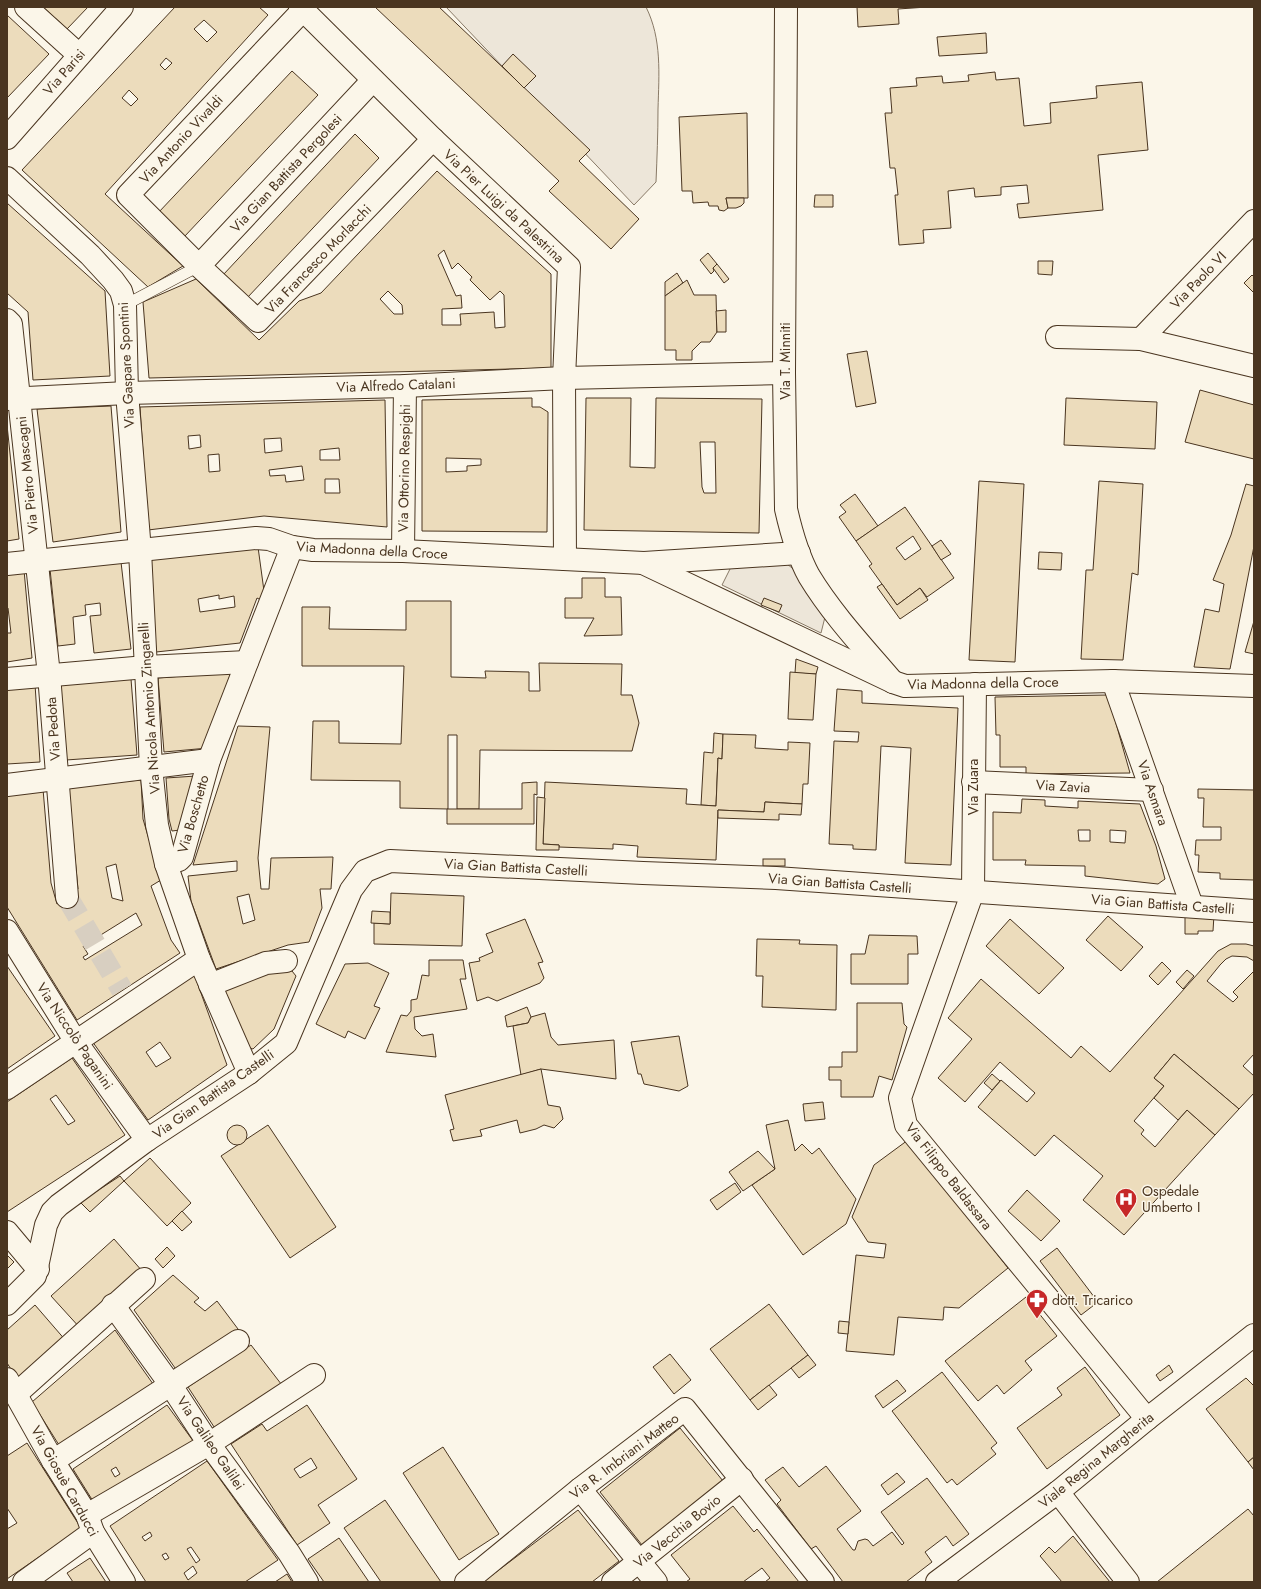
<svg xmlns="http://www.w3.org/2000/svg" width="1261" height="1589" font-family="Jost,sans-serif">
<rect width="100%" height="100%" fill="#fbf6e9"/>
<g fill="#ede6d9" stroke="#887966">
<path d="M446 7H646C662 39 659 74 658 109 658 133 657 158 656 182L634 205Z"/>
<polygon points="787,564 801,575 826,613 821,633 722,585 732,565"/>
</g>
<g fill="#ecdcbc" stroke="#4a3520" fill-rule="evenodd">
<polygon points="43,7 88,7 67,29"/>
<path d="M175 7H259L268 15 105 194 183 266 148 287 22 170ZM204 20 217 32 207 42 194 29ZM166 58 172 63 165 70 160 65ZM129 90 138 99 131 106 122 98Z"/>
<polygon points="375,7 439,7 590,150 579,161 639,219 611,249 549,191 559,181"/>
<polygon points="857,7 927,7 898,9 899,24 858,27"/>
<polygon points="7,15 49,54 7,98"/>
<polygon points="986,33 987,53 939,56 937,37"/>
<polygon points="513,54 536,76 524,88 502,66"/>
<polygon points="292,71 318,95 184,237 158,213"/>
<polygon points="995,72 996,80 1019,78 1024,126 1051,123 1050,103 1097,98 1096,86 1142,82 1148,150 1098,155 1103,210 1019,218 1017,204 1029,203 1027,185 1001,187 1001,195 975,197 974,188 948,191 951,228 923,230 924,243 899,245 895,195 898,195 895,168 890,168 885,113 892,113 890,88 917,86 916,78 942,76 943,83 969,81 968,75"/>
<polygon points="747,113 748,198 726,198 728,208 724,211 719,210 718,206 709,206 708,202 693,203 692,191 682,191 679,117"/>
<polygon points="355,134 379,158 247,298 223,275"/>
<path d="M437 171 551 274V368L149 378 143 302 196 279 259 340 299 301 321 293ZM444 250 452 269 458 263 472 277 470 280 490 300 500 291 504 295 505 327 495 328 494 312 460 314 461 325H442V309L462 308 461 295 456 296 438 255ZM388 291 402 305 403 314H394L380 299Z"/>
<polygon points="815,195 833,195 833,207 814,207"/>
<polygon points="726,198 744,198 744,203 741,206 736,208 728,208"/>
<polygon points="7,203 105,291 110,376 33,380 28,312 7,293"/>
<polygon points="708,253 717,264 713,268 714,271 711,274 700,260"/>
<polygon points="1038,261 1053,261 1052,275 1038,274"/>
<polygon points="717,264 729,279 724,283 713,268"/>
<polygon points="677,273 683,283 665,296 665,282"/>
<polygon points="1252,275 1254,277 1254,293 1244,283"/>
<polygon points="687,280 694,295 716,295 717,332 710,342 701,342 692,351 692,360 676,360 676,350 665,350 665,296"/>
<polygon points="726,310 726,332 717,332 716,311"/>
<polygon points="867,351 876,403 856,407 847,354"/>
<polygon points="1200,390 1254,405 1254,459 1185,442"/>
<path d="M532 398V407H540L548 412 547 532 422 531V400ZM446 458 481 459V465L467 466V471L446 472Z"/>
<path d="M586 398H631L630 467 655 468 656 398 762 399 759 533 584 530ZM700 442H715L716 493H704L702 487Z"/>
<polygon points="1066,398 1157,402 1155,449 1064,445"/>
<path d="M385 400 387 527 264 516 148 530 140 407ZM200 435 201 447 189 449 188 436ZM281 438 282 451 265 453 264 439ZM339 448 340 460H320V450ZM219 454 220 471 209 472 208 455ZM302 466 304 480 286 482 285 475 270 476 269 470ZM325 479H339L340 493H325Z"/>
<polygon points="111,406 121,532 53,542 37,409"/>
<polygon points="7,425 19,539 7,541"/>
<polygon points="979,481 1024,484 1015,662 969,660"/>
<polygon points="1099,481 1143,484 1138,575 1132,573 1123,660 1081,659 1086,570 1093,570"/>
<polygon points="1246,484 1254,486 1254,546 1230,669 1194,667 1205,609 1219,612 1224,584 1213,580 1231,535"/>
<polygon points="855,494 878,526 856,541 839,517 846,512 840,505"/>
<path d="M905 507 954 578 927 597 920 588 897 605 869 566 872 564 856 541ZM913 536 921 549 905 560 896 548Z"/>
<polygon points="941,540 951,554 941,560 932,546"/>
<path d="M258 547 264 591 261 600 257 598 240 643 156 652 150 559ZM219 595V599L234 596 235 607 200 612 198 599Z"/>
<polygon points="1039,552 1062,553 1061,570 1038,569"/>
<polygon points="121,562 131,649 94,653 90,616 101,615 100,603 85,605 86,615 73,617 75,644 58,646 50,569"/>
<polygon points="24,570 32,658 7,662 7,633 11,633 8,608 7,608 7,573"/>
<polygon points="582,578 605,578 605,597 621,597 622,635 584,636 594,618 565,618 565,598 582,598"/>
<polygon points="882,584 897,605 920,588 928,600 900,619 877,587"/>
<polygon points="764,598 782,605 779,612 761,605"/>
<polygon points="406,601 451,601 451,677 486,678 485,671 529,672 529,691 540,691 539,663 622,664 621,695 632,695 639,723 632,751 480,750 479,809 457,809 457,735 448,735 448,809 400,808 400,781 311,780 313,721 339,721 339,743 401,744 404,666 302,666 302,607 330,607 329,629 406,630"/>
<polygon points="1254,621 1254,654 1245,652"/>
<polygon points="796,659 818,667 816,674 795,673"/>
<polygon points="231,672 208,748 164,752 158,678"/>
<polygon points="790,672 816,674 813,720 788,719"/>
<polygon points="131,679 137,755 66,760 60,685"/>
<polygon points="35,684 40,762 7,764 7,687"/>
<polygon points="837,689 862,691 862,703 958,708 951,865 905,863 911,748 881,746 876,850 853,849 853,845 829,844 834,741 858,742 859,732 834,731"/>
<polygon points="1108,695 1130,773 1026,774 1026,767 1000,767 1000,735 996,735 995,697"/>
<path d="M238 726 270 727 258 858 261 889H269L271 858 333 857 331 889H320L322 908 309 942 288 945 216 969 191 901 188 876 237 871V861L193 865ZM249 894 255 920 243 924 237 897Z"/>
<polygon points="714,733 723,734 722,759 718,758 716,806 701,805 704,752 713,753"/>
<polygon points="723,734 756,735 755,748 788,750 788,742 810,743 808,784 803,784 802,804 765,802 764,812 718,810 716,860 637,857 638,846 613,844 613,849 559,847 559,845 543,844 545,782 687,789 686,804 716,806 718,758 722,759"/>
<polygon points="196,776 180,830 172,831 169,819 166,778"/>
<path d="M141 780 143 819 161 880 151 886 171 940 180 953 77 1020 7 907V792L43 789 51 883 57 904 78 889 68 786ZM116 864 123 901 112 898 106 867ZM136 913 142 925 85 960 83 957 88 954 83 946Z"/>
<polygon points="537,782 537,795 534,794 534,824 447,824 447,809 522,809 522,783"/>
<polygon points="1198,789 1254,790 1254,880 1220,879 1220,873 1198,872 1199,855 1195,855 1196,840 1221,840 1221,827 1203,827 1204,798 1198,798"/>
<polygon points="537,797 545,798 543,844 559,845 559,850 536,850"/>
<path d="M1022 799 1045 800V806L1078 808V801L1140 804 1156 846 1165 879 1158 884 1085 876V866L1025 865 1026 860H993V812L1021 813ZM1078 830H1090V841H1079ZM1110 830 1126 831 1125 843 1110 842Z"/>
<polygon points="765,802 802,804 801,815 779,814 779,820 718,818 718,810 764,812"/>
<rect x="763" y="859" width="22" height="7"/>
<polygon points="391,893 464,896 462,946 374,944 374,923 390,924"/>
<polygon points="372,911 390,912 390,924 371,923"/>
<polygon points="1185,915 1214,915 1213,931 1198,931 1198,934 1185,934"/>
<polygon points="1108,916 1143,947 1121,971 1086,940"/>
<polygon points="525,919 543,962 538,963 544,978 540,983 497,1001 488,997 477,1001 469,963 480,961 479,958 493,952 486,934"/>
<polygon points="1010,919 1064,968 1039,994 986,946"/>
<polygon points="869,935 917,936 918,954 908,954 908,984 851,984 851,954 865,954"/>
<polygon points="757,939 800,940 799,944 837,945 836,1010 762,1007 763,976 756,976"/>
<polygon points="1231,944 1246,944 1254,946 1254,961 1247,957 1232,956 1226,959 1220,965 1207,981 1233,1002 1238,997 1233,992 1254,971 1254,1054 1243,1066 1254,1076 1254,1093 1239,1109 1174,1054 1154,1078 1164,1086 1134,1121 1144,1130 1141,1134 1155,1147 1187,1110 1215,1135 1124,1235 1083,1200 1103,1176 1054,1135 1035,1156 978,1107 1001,1080 1027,1102 1035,1093 1000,1062 965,1102 938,1078 972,1039 948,1018 981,979 1071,1058 1081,1046 1110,1072 1218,951"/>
<polygon points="429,960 463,960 466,979 460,979 467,1009 414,1017 415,1029 422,1036 433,1034 436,1057 386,1052 401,1015 407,1016 411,1011 411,1000 417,999 422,975 429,976"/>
<polygon points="1162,962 1171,971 1158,985 1149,976"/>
<polygon points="368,963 389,973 374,1006 380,1008 365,1039 348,1031 345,1038 316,1024 345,964"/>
<polygon points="7,966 55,1036 7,1069"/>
<polygon points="278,970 292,971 296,976 274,1029 253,1049 246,1047 224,990"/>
<polygon points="1187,970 1194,976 1183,989 1176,982"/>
<path d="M193 971 227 1065 148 1120 92 1041ZM160 1042 171 1058 156 1067 146 1052Z"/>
<polygon points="857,1003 902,1003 904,1024 907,1027 892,1080 879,1076 873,1097 841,1097 841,1080 829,1080 829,1067 842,1067 842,1052 857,1052"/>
<polygon points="527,1007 531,1017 528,1023 507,1027 505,1016"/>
<polygon points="545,1013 551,1037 558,1045 614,1040 616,1079 541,1069 521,1075 513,1026 528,1023 531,1017"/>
<polygon points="679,1036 688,1086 679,1091 644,1084 641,1074 638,1074 631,1042"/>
<polygon points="1174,1054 1239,1109 1215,1135 1187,1110 1178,1120 1154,1098 1164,1086 1154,1078"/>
<path d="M72 1058 125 1135 7 1212V1102ZM56 1095 75 1121 68 1125 50 1099Z"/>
<polygon points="541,1069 548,1105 560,1107 563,1119 554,1128 544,1125 536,1129 520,1133 517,1120 480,1130 482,1136 453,1141 450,1130 454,1129 445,1095"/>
<polygon points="992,1074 1000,1081 992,1090 984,1083"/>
<polygon points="823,1102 825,1119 805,1121 803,1104"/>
<polygon points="788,1120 795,1151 802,1144 812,1154 819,1148 856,1199 846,1224 803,1255 752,1185 775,1169 766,1125"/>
<polygon points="268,1125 336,1227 290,1258 221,1156"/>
<circle cx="237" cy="1135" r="10"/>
<polygon points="908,1140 1008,1268 959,1308 944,1307 943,1320 898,1317 894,1355 846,1351 856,1255 884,1258 886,1244 868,1242 852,1217 874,1165"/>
<polygon points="758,1151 775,1169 743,1191 729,1172"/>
<polygon points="150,1158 191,1203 167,1226 124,1181"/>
<polygon points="120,1176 124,1181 90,1212 80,1202"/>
<polygon points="735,1183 741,1192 717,1210 710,1200"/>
<polygon points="1027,1190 1060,1221 1041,1241 1008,1211"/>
<polygon points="182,1211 192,1222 182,1231 172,1221"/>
<polygon points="114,1239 143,1272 81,1329 51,1296"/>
<polygon points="167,1247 175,1256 163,1268 155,1259"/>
<polygon points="1057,1248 1098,1302 1081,1315 1040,1261"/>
<polygon points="7,1255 14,1262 7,1269"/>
<polygon points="173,1275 199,1298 194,1302 205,1311 217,1301 241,1333 180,1375 134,1310"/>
<polygon points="1026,1297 1057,1336 1025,1361 1032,1370 1004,1394 997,1385 978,1401 945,1361"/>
<polygon points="769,1304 808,1355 750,1400 710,1349"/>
<polygon points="35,1305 67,1342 20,1383 7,1363 7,1330"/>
<polygon points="839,1321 849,1322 848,1334 838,1333"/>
<polygon points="115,1330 158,1391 64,1453 32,1402"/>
<polygon points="251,1345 285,1389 218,1433 188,1387"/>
<polygon points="670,1354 691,1380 674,1394 653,1367"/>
<polygon points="808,1355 816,1365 799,1378 791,1368"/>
<polygon points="1169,1365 1173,1372 1160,1381 1156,1375"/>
<polygon points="1085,1367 1120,1415 1047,1469 1017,1428 1062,1395 1057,1388"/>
<polygon points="942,1372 997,1443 991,1448 996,1454 957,1485 952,1479 947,1483 892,1411"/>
<polygon points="1246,1378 1254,1386 1254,1457 1248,1462 1206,1409"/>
<polygon points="897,1380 906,1391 883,1408 875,1396"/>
<polygon points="769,1385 777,1395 758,1410 750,1400"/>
<path d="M167 1405 199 1449 101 1514 73 1469ZM116 1467 120 1474 115 1477 111 1470Z"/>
<path d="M307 1405 357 1479 318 1505 330 1523 297 1545 231 1444 262 1424 267 1431ZM311 1458 317 1468 300 1478 294 1469Z"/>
<polygon points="680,1428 723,1481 642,1545 600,1492"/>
<polygon points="27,1443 81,1528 7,1579 7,1529 17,1523 7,1508 7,1456"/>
<polygon points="443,1447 499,1534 459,1560 403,1473"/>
<polygon points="1254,1457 1254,1470 1248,1462"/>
<path d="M207 1461 278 1560 245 1582H146L110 1526ZM150 1532 152 1536 145 1541 142 1537ZM191 1547 200 1560 196 1563 187 1549ZM166 1553 169 1558 165 1560 162 1555ZM193 1566 197 1573 188 1580 184 1573Z"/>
<polygon points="826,1466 861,1511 837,1529 853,1550 855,1550 858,1541 865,1539 868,1540 873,1546 892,1532 902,1545 904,1543 881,1512 927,1478 969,1534 953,1546 946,1536 925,1552 932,1562 906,1582 843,1582 816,1546 811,1549 777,1504 781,1500 765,1480 783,1467 799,1487"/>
<polygon points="897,1473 905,1482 888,1495 881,1485"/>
<polygon points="385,1500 441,1582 381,1582 344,1528"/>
<polygon points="733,1506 754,1532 757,1529 799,1582 765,1582 770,1578 762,1568 743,1582 686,1582 690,1579 671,1555"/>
<polygon points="1248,1509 1254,1516 1254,1582 1157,1582"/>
<polygon points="578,1510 619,1561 592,1582 483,1582"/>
<polygon points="1073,1536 1110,1582 1062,1582 1040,1556 1049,1547 1055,1553"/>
<polygon points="339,1538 369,1582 324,1582 308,1559"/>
<polygon points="90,1558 106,1582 73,1582 67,1573"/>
<polygon points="287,1574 292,1582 275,1582"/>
</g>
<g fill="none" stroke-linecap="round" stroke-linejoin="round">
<polyline stroke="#d8cfc1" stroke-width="22" stroke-dasharray="22 11" stroke-linecap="butt" points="67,897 122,990"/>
<g stroke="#4a3520" stroke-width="12">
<polyline id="service" points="125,305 199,266"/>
</g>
<g stroke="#4a3520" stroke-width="24">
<g id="minor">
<polyline points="26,7 79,55"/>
<polyline points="300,7 433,139 569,267 564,378 565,559"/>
<path d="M786 7 784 373 786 509C791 531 798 556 809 576 832 614 864 648 893 682"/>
<polyline points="303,10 128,195 199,266 258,321 433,139"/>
<polyline points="7,178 90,255 113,280 121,291 125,305 127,393 140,551 151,767 157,825 166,864 199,959 249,1073"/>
<polyline points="199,266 373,80"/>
<polyline points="7,320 11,324 49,675 67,897"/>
<polyline points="1057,337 1141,339 1254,366"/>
<polyline points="1141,339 1254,221"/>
<polyline points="7,399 127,393 405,386 564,378 784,373"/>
<polyline points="403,551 405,386"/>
<polyline points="7,564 256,538 269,539 292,547 313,550 403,551 644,563 799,553"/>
<polyline points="645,564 893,682 905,686 1113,681 1254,686"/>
<polyline points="7,679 146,667 247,662"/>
<polyline points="1113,681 1192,906"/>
<polyline points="975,684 973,891 900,1098 906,1125 1147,1419"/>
<polyline points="973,782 1152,790"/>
<polyline points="7,785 209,760"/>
<polyline points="166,864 179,860 182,857 209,760 292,547"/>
<polyline points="7,931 76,1042 147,1140"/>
<polyline points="210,985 266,963 286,961"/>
<polyline points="7,1088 199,959"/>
<polyline points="7,1232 38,1269"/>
<polyline points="7,1304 35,1276 46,1225 52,1212 59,1205 147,1140 249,1073 286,1043 351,890 365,871 390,861 643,873 776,878 1254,911"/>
<polyline points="113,1305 170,1384 209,1444 289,1553 307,1582"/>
<polyline points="7,1379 53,1461 87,1515 93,1532 124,1582"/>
<polyline points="16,1394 144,1279"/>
<polyline points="53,1461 238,1341"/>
<polyline points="580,1489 656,1582"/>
<polyline points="1058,1492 1128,1582"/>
<polyline points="87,1515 209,1444 314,1375"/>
<polyline points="24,1582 93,1532"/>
<polyline points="466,1582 580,1489 685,1409 823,1582"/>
<polyline points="613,1582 742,1479"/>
<polyline points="937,1582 1058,1492 1147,1419 1254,1335"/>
</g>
</g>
<g stroke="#4a3520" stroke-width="24">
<polyline id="tertiary" points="7,138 122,7"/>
</g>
<use href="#service" stroke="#fbf6e9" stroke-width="11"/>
<use href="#minor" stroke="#fbf6e9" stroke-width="22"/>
<use href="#tertiary" stroke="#fbf6e9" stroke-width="22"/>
</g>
<defs>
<g id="hospital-pin" transform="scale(1.15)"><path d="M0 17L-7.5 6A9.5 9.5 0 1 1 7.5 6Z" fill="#c62828" stroke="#fbf6e9"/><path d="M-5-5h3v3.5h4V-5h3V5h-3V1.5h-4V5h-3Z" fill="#fff"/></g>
<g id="pharmacy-pin" transform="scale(1.15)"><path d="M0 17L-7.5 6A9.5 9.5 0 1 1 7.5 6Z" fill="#c62828" stroke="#fbf6e9"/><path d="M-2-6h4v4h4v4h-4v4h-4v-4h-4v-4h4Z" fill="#fff"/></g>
</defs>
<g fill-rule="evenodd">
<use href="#hospital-pin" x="1126" y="1199"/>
<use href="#pharmacy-pin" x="1037" y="1300"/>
</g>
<g text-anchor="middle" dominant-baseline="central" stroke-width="3" stroke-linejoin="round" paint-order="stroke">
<g font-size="14" fill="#4a3520" stroke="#fbf6e9">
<text transform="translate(64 72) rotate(-49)">Via Parisi</text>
<text transform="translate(181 139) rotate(-47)">Via Antonio Vivaldi</text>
<text transform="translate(286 173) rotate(-47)">Via Gian Battista Pergolesi</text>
<text transform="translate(504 206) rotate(43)">Via Pier Luigi da Palestrina</text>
<text transform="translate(318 259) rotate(-46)">Via Francesco Morlacchi</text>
<text transform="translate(1198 280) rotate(-46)">Via Paolo VI</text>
<text transform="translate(785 361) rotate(-90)">Via T. Minniti</text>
<text transform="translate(126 365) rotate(-93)">Via Gaspare Spontini</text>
<text transform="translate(396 385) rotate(-2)">Via Alfredo Catalani</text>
<text transform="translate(404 468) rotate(-89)">Via Ottorino Respighi</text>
<text transform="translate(27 475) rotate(-96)">Via Pietro Mascagni</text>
<text transform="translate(372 550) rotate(3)">Via Madonna della Croce</text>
<text transform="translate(983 683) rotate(-1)">Via Madonna della Croce</text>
<text transform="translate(149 708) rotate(-94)">Via Nicola Antonio Zingarelli</text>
<text transform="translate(53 729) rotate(-94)">Via Pedota</text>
<text transform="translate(1063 786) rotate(3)">Via Zavia</text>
<text transform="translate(973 787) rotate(-90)">Via Zuara</text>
<text transform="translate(1153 793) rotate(71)">Via Asmara</text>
<text transform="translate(193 814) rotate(-74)">Via Boschetto</text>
<text transform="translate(516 867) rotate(3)">Via Gian Battista Castelli</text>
<text transform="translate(840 883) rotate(4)">Via Gian Battista Castelli</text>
<text transform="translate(1163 904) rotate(4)">Via Gian Battista Castelli</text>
<text transform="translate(75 1036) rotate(56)">Via Niccolò Paganini</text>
<text transform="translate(213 1094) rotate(-35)">Via Gian Battista Castelli</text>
<text transform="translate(949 1176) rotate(52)">Via Filippo Baldassara</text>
<text transform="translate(211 1443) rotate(56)">Via Galileo Galilei</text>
<text transform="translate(624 1456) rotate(-37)">Via R. Imbriani Matteo</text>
<text transform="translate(1096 1460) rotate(-39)">Viale Regina Margherita</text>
<text transform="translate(65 1481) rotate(61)">Via Giosuè Carducci</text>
<text transform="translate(677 1531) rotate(-39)">Via Vecchia Bovio</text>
</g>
<g font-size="14" fill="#4a3520" stroke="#fbf6e9" text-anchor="start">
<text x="1142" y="1191">Ospedale<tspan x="1142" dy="16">Umberto I</tspan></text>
<text x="1052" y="1300">dott. Tricarico</text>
</g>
</g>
<rect width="1261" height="1589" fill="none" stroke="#4a3520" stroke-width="16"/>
</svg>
